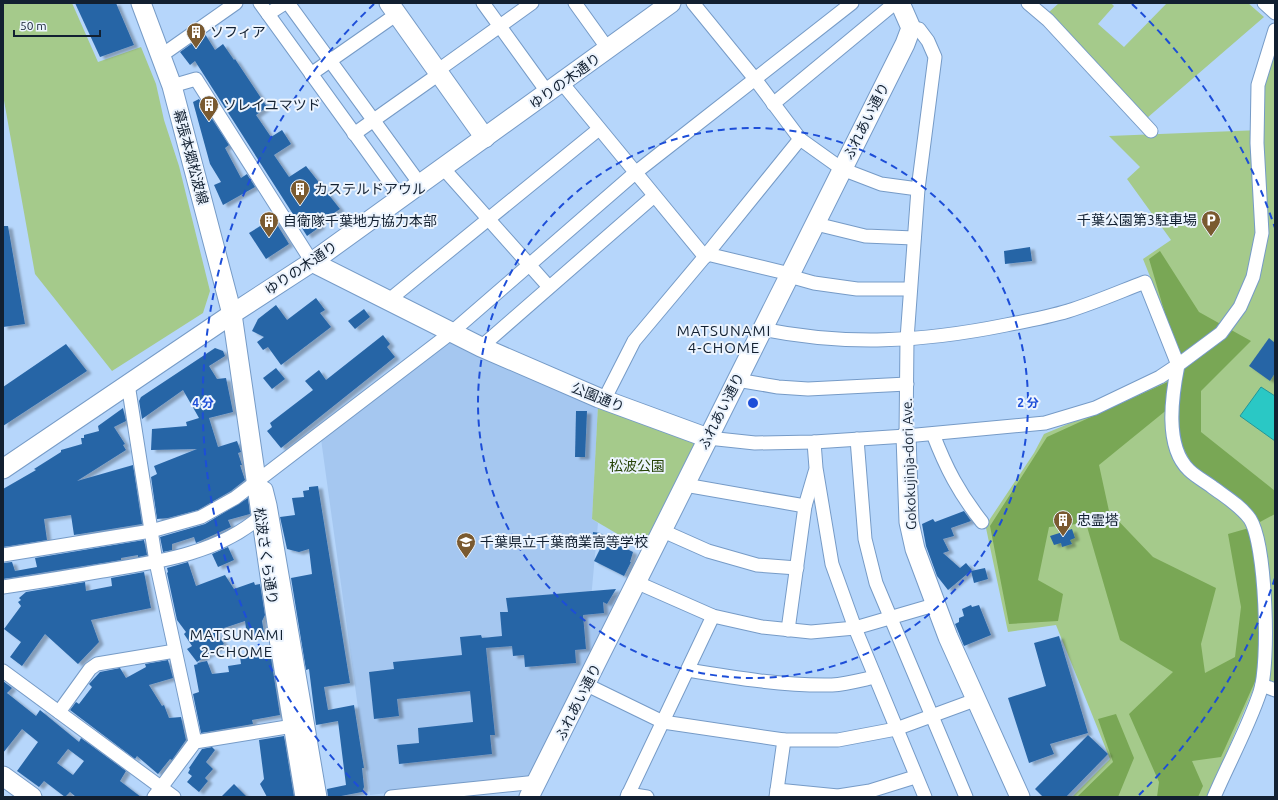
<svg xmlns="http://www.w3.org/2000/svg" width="1278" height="800" font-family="Ubuntu,'Noto Sans JP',sans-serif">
<defs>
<filter id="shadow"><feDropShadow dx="4.5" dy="2.5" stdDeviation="1" flood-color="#0004"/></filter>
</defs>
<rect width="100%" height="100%" fill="#b6d6fb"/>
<polygon fill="#a5c7f0" points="448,340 598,405 592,519 598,523 591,599 619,595 529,777 370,795 321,439"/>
<g fill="#a5ca8b">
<polygon points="3,3 72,3 98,62 141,47 156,84 164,120 179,166 210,291 203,313 112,371 35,274 3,95"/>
<polygon points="1059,3 1111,3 1114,6 1098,24 1124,47 1167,3 1248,3 1264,17 1147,118 1048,13"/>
<polygon points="1275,42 1275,690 1256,683 1208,797 1072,797 1110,759 1056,625 1008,632 986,528 988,522 1034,453 1044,434 1102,410 1185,369 1181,354 1143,259 1171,240 1127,179 1140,167 1109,136 1261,130 1260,105"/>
<polygon points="598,405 696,442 643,549 592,519"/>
</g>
<g fill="#79a755">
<polygon points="1160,251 1199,312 1251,341 1201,391 1201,432 1275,491 1275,514 1260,522 1194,469 1179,439 1174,404 1099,465 1109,511 1153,557 1216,588 1201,644 1205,673 1235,657 1241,607 1228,534 1249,528 1260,588 1258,675 1221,757 1192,761 1203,786 1198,797 1157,797 1159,782 1129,714 1173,672 1120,640 1086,523 1049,527 1038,580 1063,594 1058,621 1009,624 990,526 1047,437 1183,375 1149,259"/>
<polygon points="1116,714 1134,758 1118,797 1077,797 1113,762 1098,719"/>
</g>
<polygon fill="#2ac8c5" stroke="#239699" points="1261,387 1275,396 1275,441 1240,416"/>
<g fill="#2865a6" fill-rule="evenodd" filter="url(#shadow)">
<polygon points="75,3 116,3 134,45 100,57"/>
<polygon points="205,34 215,50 223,44 234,60 235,59 267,107 256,115 271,137 282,130 291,144 274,155 289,177 306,166 340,209 319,223 321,226 307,236 195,61 190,65 180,52"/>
<polygon points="199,99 229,145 225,148 241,178 247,174 255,187 223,205 214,185 221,182 210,164 193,102"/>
<polygon points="273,218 289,244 266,259 249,233"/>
<polygon points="3,226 8,226 25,324 3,327"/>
<polygon points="1030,247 1032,261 1005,264 1004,251"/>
<polygon points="316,298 325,310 320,313 331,327 281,365 268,347 263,350 257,342 264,337 252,331 258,319 276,305 287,320"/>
<polygon points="364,309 370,317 355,329 348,321"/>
<polygon points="383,335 390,344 387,347 395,357 281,448 267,431 272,427 270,423 313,390 305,381 319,370 326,380"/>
<polygon points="1269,338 1275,343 1275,373 1270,381 1249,366"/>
<polygon points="66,344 87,371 3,426 3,387"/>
<polygon points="215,348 223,351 225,356 209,366 217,379 226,378 233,412 209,418 218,447 237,441 241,452 238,453 242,465 240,465 245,480 231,491 198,510 168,518 157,519 151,477 157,474 154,466 197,449 151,450 152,429 187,426 186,422 199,418 183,390 142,419 139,401 141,397"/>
<polygon points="276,368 285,379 272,389 263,378"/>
<polygon points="123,408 126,421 114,427 125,444 123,445 126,450 77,481 133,465 142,524 74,535 71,515 44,519 47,540 3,547 3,489 36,470 34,469 61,452 61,450 82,444 81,438 84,438 84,435 99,431 98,426"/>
<polygon points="576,411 587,411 585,457 575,457"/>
<polygon points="318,486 350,683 324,687 328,710 354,705 364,768 362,768 364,787 362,792 336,797 328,797 327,789 346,785 338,721 316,725 309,669 306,670 291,578 312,574 309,549 299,552 287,549 280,517 295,515 292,498 304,497 303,491 309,490 309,487"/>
<polygon points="248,498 250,514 228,520 231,527 196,543 194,537 172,544 172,550 163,552 160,537 205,524"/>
<polygon points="964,511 971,521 951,528 954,536 943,539 949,551 943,553 960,568 966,563 972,570 948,590 937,576 926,546 922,524 933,519 935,522"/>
<polygon points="1072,529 1075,538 1070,540 1072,544 1062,547 1061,543 1054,545 1050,536"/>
<polygon points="593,532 600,533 606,536 605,538 633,552 630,562 631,562 624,576 594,561 602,545 592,544"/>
<polygon points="144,540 147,555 138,557 138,555 121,558 121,560 3,579 3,563 12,562 15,571 37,567 35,558"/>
<polygon points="228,547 234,560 218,567 212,554"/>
<polygon points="188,562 196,586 225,575 234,589 254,582 255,585 260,584 265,615 262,621 264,633 247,636 245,621 215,631 224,644 197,662 187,649 192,646 184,634 186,632 177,620 167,573 168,572 167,568"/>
<polygon points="985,568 988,579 974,583 971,571"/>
<polygon points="144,572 151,608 91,620 99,642 78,664 45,634 22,666 10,657 21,642 4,629 21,606 18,602 21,600 19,598 26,592 85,582 86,591 112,586 111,578"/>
<polygon points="616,589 607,604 603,602 604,613 583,615 586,649 575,650 576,663 525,667 524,655 513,656 512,646 486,648 495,735 490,735 492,754 399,764 397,745 419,743 418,728 473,722 470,691 397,699 399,716 374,719 369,672 394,669 393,662 462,655 460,637 481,635 482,638 502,636 500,612 508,612 506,598"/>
<polygon points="971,605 972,607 979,605 991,635 964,646 955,624 959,622 959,618 964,616 962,609"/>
<polygon points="1059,636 1088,733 1050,744 1054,754 1029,763 1008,698 1046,686 1034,643"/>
<polygon points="270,652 280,715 252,720 253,724 201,733 193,694 199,692 194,665 198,664 197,663 207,661 212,674 229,672 228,666 241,664 240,657"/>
<polygon points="168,660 173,678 149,685 162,706 164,705 169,718 181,717 186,740 172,760 170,759 158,774 137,756 135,759 70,710 76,702 79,704 92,687 89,684 100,672 120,668 126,678 146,667 145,664"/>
<path d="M3 681 12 688 7 693 36 716 40 710 79 742 81 738 126 771 120 781 141 797H76L70 792 65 797 44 781 39 787 17 771 38 742 22 729 3 753ZM68 749 84 761 73 775 57 763Z"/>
<polygon points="1088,735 1108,754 1066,797 1043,797 1035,789"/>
<polygon points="284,736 294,797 267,797 260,784 264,779 259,740"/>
<polygon points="212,747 215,750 206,762 213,769 205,778 208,781 199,792 187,782 192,776 188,773 190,769 189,768 202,749"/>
<polygon points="234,784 247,797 221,797"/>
</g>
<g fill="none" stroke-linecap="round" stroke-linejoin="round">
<g stroke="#769bc7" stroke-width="15">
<g id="street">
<polyline points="260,3 401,198"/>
<polyline points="288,3 420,184"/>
<polyline points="483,3 548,93"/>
<polyline points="575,3 608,49"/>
<polyline points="693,3 755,79 800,139 842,169 881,184 918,189 907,339 906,436"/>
<polyline points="1028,3 1048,20 1151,131"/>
<polyline points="1264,3 1275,13"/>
<polyline points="268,14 285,3"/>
<polyline points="911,28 919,29 928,41 935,57 918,189"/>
<polyline points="162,55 236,3"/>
<polyline points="437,71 532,3"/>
<polyline points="311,74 397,14"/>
<polyline points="562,83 705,257"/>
<polyline points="172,86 196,79 312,262"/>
<polyline points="773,104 895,3"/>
<polyline points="354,134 439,74"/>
<polyline points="443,168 549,287"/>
<polyline points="816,224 865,236 914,238"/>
<polyline points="707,254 790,274"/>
<polyline points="789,276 814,283 857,289 910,289"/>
<polyline points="389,300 599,129"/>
<polyline points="481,347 654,196"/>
<polyline points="737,380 778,387 808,389 907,384"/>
<polyline points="128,384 156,562 195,742"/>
<polyline points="604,400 634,341 707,254 800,139"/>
<path d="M933 434C946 468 959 493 982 522"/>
<path d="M708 438 755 443 814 442 906 436 1045 423 1095 408 1160 377 1178 365 1145 282C1119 292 1094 303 1068 311 1048 317 1027 321 1006 325 922 342 846 346 762 329"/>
<polyline points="857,439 865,539 876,583 966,797"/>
<polyline points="814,442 816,468 832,564 855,628 925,797"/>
<polyline points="259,485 266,489 270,505 320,797"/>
<polyline points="685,485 805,506"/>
<polyline points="663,531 708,551 757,565 797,568"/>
<polyline points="3,555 151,531 201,517 235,498 452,332 635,173 852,3"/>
<polyline points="638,583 713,616 762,627 811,632 855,628 934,605"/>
<path d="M3 587C36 582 69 577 102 571 157 562 218 554 261 516"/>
<polyline points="788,630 805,506 815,472"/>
<path d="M688 670C736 678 784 686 832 685 846 684 861 680 875 677"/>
<polyline points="3,671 174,797"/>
<polyline points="587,685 663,722 784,740 838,740 896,729 975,700"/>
<polyline points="1262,685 1275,690"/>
<polyline points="59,712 90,669 97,664 175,651"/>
<polyline points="777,790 838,796 870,791 915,777"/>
<polyline points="628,794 647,797"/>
<polyline points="154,797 195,742 293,726"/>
<polyline points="391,797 537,782"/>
<polyline points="627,797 713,616"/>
<polyline points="776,797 784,740"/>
<path d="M1214 797C1229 762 1248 728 1260 692 1270 663 1266 544 1250 519 1240 505 1224 496 1211 486 1204 481 1195 476 1189 470 1164 446 1172 395 1178 365L1221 333 1240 307 1253 277 1262 233 1257 143 1258 85 1275 30"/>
</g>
</g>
<g stroke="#769bc7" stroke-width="21">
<g id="secondary">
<polyline points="141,3 172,86 232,314 280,645 305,797"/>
<polyline points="389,3 485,138"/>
<polyline points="312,262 481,347 599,398 708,438"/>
<polyline points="906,436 909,522 915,549 948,637 1020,797"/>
<polyline points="3,469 232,314 312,262 671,3"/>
<polyline points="3,776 32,797"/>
<polyline points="529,797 905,44 911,28 900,3"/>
</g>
</g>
<use href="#street" stroke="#fff" stroke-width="13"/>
<use href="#secondary" stroke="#fff" stroke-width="19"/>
</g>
<g fill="none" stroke="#1d4ed8" stroke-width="2" stroke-dasharray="7 5">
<circle cx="753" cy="403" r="275"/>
<path d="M1275 578A550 550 0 0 1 1139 795M367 795A550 550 0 0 1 374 4M1132 4A550 550 0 0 1 1275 228"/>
</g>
<defs>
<g id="building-pin" transform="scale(1)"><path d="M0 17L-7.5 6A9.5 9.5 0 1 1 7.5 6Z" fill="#7a5a30" stroke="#ecf4fe"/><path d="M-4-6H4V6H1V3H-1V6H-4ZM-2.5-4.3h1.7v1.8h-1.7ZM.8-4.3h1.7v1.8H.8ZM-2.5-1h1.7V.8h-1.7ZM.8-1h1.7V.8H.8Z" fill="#fff"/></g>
<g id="parking-pin" transform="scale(1)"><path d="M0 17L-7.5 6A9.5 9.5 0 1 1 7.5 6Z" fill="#7a5a30" stroke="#ecf4fe"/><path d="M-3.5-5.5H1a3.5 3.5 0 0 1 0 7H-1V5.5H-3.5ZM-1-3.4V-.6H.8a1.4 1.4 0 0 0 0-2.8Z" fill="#fff"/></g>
<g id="school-pin" transform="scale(1)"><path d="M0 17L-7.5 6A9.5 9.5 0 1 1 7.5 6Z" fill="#7a5a30" stroke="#ecf4fe"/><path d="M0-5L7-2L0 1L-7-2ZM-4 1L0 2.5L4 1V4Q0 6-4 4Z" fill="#fff"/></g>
</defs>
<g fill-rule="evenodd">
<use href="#building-pin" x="196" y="32"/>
<use href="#building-pin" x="209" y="105"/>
<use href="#building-pin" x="300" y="189"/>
<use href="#parking-pin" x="1211" y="220"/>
<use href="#building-pin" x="269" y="221"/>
<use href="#building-pin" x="1063" y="520"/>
<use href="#school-pin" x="466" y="542"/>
</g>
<g text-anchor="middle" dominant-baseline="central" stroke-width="4" stroke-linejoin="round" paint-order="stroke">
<g font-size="14" fill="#122031" stroke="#ecf4fe" text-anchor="start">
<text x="210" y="32">ソフィア</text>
<text x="223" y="105">ソレイユマツド</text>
<text x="314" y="189">カステルドアウル</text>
<text x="1197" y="220" text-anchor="end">千葉公園第3駐車場</text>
<text x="283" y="221">自衛隊千葉地方協力本部</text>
<text x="1077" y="520">忠霊塔</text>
<text x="480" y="542">千葉県立千葉商業高等学校</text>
</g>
<g font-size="14" fill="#122031" stroke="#ecf4fe">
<text transform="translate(565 81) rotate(-36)">ゆりの木通り</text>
<text transform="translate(866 121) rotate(-63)">ふれあい通り</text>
<text transform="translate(191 157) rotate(75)">幕張本郷松波線</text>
<text transform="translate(301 268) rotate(-34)">ゆりの木通り</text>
<text transform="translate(598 397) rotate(22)">公園通り</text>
<text transform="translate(721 411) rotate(-63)">ふれあい通り</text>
<text transform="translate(909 464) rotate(-92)">Gokokujinja-dori Ave.</text>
<text transform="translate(266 556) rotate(82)">松波さくら通り</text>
<text transform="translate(578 702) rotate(-63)">ふれあい通り</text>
</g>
<g font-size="14" fill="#264307" stroke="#ecf4fe">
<text x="637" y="466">松波公園</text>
</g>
<g font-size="15" letter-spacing="1" fill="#122031" stroke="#ecf4fe">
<text x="724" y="330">MATSUNAMI<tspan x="724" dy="17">4-CHOME</tspan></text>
<text x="237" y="634">MATSUNAMI<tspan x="237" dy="17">2-CHOME</tspan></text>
</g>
</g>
<circle cx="753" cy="403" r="6" fill="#1d4ed8" stroke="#ecf4fe" stroke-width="2"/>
<g font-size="12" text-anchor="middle" font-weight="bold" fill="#1d4ed8" stroke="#ecf4fe" stroke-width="4" stroke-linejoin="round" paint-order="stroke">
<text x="1028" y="407">2 分</text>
<text x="203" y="407">4 分</text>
</g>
<rect width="1278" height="800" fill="none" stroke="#122031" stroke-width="8"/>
<path d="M14 30v6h86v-6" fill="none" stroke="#122031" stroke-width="2"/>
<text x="20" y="30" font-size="12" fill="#122031" stroke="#ecf4fe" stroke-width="3" paint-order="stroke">50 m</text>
</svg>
